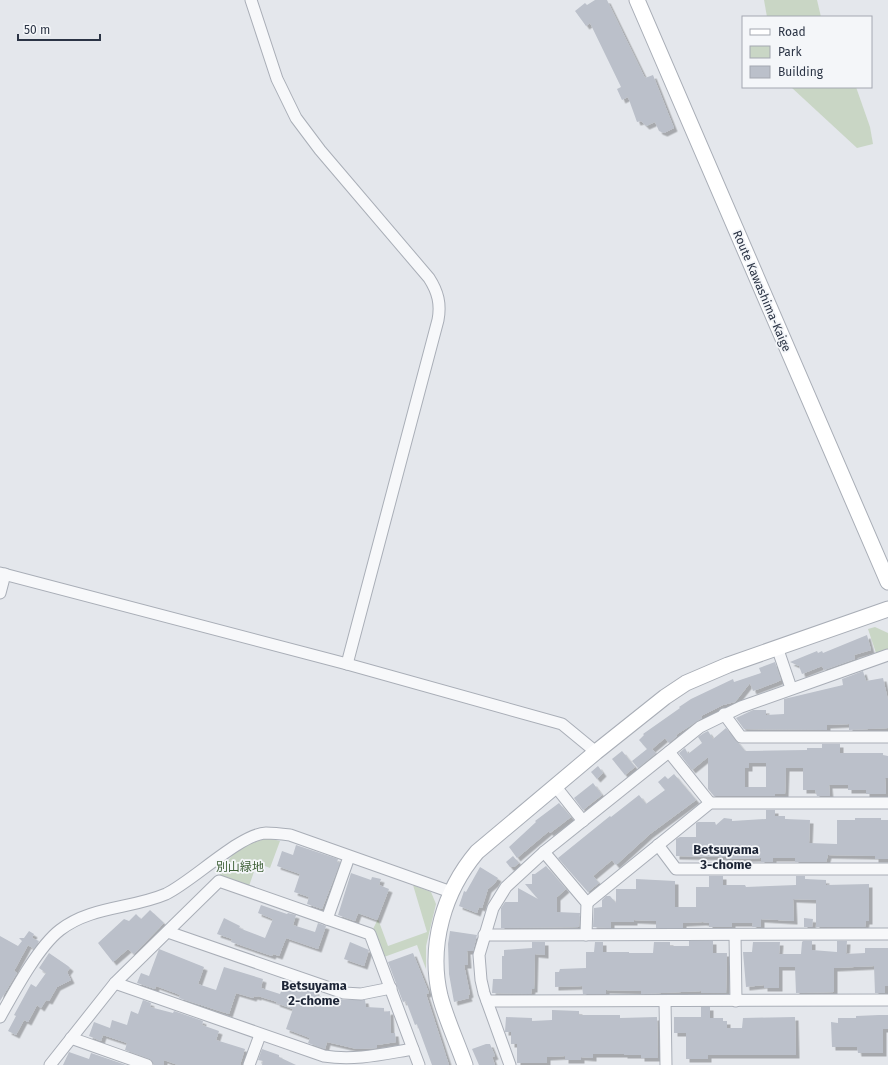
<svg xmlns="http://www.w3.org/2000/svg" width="888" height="1065" font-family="'Fira Sans','Noto Sans JP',sans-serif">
<defs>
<filter id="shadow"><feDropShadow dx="3.5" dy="3.5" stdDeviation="0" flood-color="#0004"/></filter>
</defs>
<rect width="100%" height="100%" fill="#e4e7ec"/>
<g fill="#c9d6c5">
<polygon points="764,0 817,0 821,17 767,17"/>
<polygon points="791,87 856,87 870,127 873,144 857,148"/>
<polygon points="875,627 888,633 888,650 876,653 868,629"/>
<path d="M268 838 280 841 270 868 257 863 249 886 219 876C233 850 239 846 268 838Z"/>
<polygon points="413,885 431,892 436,904 426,946 426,969 417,945 384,957 373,929 378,919 388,946 427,932"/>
</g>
<g fill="#bbc0ca" fill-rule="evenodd" filter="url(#shadow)">
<polygon points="595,0 607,0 645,78 653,75 674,128 664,133 659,131 655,122 646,126 641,121 637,122 628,97 622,100 617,89 621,87 590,23 586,26 575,11 585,3 587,5"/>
<polygon points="867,635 871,650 854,655 855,659 824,670 822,666 802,674 799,666 790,662 817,651 818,653 822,651 823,653"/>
<polygon points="775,662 781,680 777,682 753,691 750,683 735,702 723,705 701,716 702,718 676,735 677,736 669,743 665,738 652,749 656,753 638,768 632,761 647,749 639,740 644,735 643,734 680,708 679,707 691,699 733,679 734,682 761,673 759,668"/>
<polygon points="863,671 866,681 883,678 888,700 888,728 849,730 849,724 827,725 827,730 744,729 736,718 753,710 766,710 766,715 784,714 784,699 843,685 842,679"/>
<path d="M726 728 745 751 807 750V748H822V744H840V753H883V755L888 756V778H885L886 794H866V790H848V785H829L830 796H817L815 790H803V768H786L785 794H775V796H714L708 789V757L692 770 679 753 685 748 688 754 702 743 698 737 704 733 708 731 713 739ZM749 763H766V787H745V768H749Z"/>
<polygon points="622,751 635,767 625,775 612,759"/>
<polygon points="598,766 603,773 597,779 591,772"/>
<polygon points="674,774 696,800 650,834 616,865 612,860 593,876 599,883 588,892 558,858 610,816 611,817 639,795 646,804 665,790 658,782 665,776 668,779"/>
<polygon points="593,783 602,795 583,810 574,798"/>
<polygon points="559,803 571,817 550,833 549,831 517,858 509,847 536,822 535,821"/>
<polygon points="766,810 775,810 775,816 785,816 785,819 810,820 809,843 837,844 837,820 855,820 855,818 881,818 881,820 888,820 888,859 875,859 875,856 828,855 826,862 795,862 795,858 773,858 773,862 761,862 761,858 726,859 726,857 676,856 676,839 680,837 696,837 696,823 698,822 715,822 716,825 724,818 732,819 732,821 766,819"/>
<polygon points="296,845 338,859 337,862 340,863 322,909 307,904 309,897 294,892 300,874 277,866 282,851 293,855"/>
<polygon points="513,856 519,863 514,867 510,867 506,862"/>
<polygon points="546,866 566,889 557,897 557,912 580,913 579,927 501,928 501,908 505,902 518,902 518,888 538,899 525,884 532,884 532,874 535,874"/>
<polygon points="480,867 498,878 495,883 488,889 482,908 479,907 477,913 459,906 464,891 466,892"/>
<polygon points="351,873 371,880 372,877 381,879 379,885 389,889 377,920 358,913 355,921 338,915"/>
<polygon points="709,876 723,876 723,885 745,885 746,887 796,885 796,876 805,876 805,879 826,880 826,885 869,884 869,921 866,921 865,927 816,927 816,900 793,899 794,921 761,919 761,927 752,927 753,923 732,923 732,927 709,927 709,923 703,922 683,923 683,928 656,928 656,921 634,920 634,922 611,922 611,928 593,927 594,908 602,907 602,900 606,896 610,896 616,903 616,889 636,889 636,879 675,881 675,907 696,907 696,887 709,887"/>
<polygon points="261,905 287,914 288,913 296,915 293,925 315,932 318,923 326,926 318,949 286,938 279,956 273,954 272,956 231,942 232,939 217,934 224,918 240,926 239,928 265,938 273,919 258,913"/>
<polygon points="150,910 164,923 134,954 128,949 113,962 98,943 124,919 129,921 136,914 141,919"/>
<polygon points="804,918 813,919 812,927 804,927"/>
<polygon points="29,931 34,934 32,938 39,941 34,949 28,945 14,971 17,973 0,1001 0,936 18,946 22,941 19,938 24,938"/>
<polygon points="450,931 477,935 473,951 467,951 468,965 464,965 470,994 468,995 469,998 454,1002 449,974 448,944"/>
<polygon points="689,941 713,941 713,953 727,953 726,993 701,993 701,991 641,994 641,991 606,990 606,994 583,994 582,986 555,987 555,972 559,972 560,969 586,968 586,952 594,952 595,942 603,942 603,952 629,952 629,953 653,953 654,942 670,942 670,946 689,946"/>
<polygon points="803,941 812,941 812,950 837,952 837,941 847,941 846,954 865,953 865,948 888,948 888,986 885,986 885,993 875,993 874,966 834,968 834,992 796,993 795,967 779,967 779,988 764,988 764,985 746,987 743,952 752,952 753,942 780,942 779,954 801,954 802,942"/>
<polygon points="350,942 369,950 364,966 344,959"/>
<polygon points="532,942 545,942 545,955 535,954 534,989 532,989 531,994 492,993 493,979 502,979 502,956 504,956 504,950 532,948"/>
<polygon points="159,949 204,967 198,984 216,990 224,967 263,979 261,988 280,994 286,980 316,991 315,995 336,1001 336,998 344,1000 365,1000 366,1007 384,1008 384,1012 390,1011 391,1033 395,1033 396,1042 377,1045 377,1048 357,1049 327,1042 325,1049 308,1043 310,1038 286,1029 293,1009 276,1003 277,1002 258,996 258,997 254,996 253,998 236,993 229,1014 179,998 180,995 156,986 155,989 137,983 141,973 149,976"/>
<polygon points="49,953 68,966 70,968 67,972 71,980 57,987 49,1001 46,1000 41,1008 37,1005 28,1022 24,1020 16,1035 8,1031 16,1016 14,1015 31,984 36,987 46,973 39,968"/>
<polygon points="413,953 429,993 426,994 449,1065 432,1065 417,1024 415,1025 406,1001 403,1002 388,962"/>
<polygon points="143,1000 151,1003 150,1007 173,1013 174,1011 203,1021 202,1025 219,1031 216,1040 245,1049 240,1065 178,1065 164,1060 164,1065 154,1065 150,1059 125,1050 127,1043 103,1035 101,1041 89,1036 94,1022 110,1028 112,1020 127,1025 131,1011 138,1014"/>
<polygon points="701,1007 710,1007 710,1018 723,1018 723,1021 727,1021 727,1028 742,1028 743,1018 795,1017 796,1055 708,1055 708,1059 686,1059 686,1033 674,1033 674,1017 701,1017"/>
<polygon points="552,1010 579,1011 579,1015 620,1015 620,1018 657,1017 658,1058 641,1058 641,1055 624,1055 624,1054 593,1054 593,1058 581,1057 581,1060 565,1060 565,1056 547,1057 547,1063 517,1063 517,1044 511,1044 511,1032 505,1032 506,1017 532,1018 532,1021 552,1020"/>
<polygon points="879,1015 888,1015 888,1029 883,1029 883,1053 858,1053 857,1047 832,1047 831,1022 838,1023 838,1018 856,1018 856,1016"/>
<polygon points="486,1044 490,1044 495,1056 492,1057 495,1065 479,1065 472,1049"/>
<polygon points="262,1049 279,1055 279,1057 296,1065 262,1065 263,1061 258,1060"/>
<polygon points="69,1052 89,1059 91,1053 126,1065 63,1065"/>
</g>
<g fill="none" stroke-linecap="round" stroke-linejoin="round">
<g stroke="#a9aeb7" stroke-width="13">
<g id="street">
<path d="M251 0 277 79 296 118 320 150 429 278C438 292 441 304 438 320L347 664"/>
<polyline points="0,573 347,664 562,724 596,752"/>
<polyline points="0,593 5,574"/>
<polyline points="777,647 791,688"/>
<polyline points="724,714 741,737 888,737"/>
<polyline points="669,752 710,803"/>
<polyline points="556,787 583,821"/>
<polyline points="658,845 676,869 888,869"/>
<polyline points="544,852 587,903 586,935"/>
<polyline points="587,903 710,803 888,803"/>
<polyline points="327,919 349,857"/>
<polyline points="168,932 344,993 361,994 391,988"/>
<polyline points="484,935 888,934"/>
<polyline points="735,935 736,1001"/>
<path d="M115 983 324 1056C355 1061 383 1054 413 1049"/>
<polyline points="487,1001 888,1000"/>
<polyline points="665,1001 666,1065"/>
<path d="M0 1017C14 992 38 947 60 930 91 906 131 909 166 894 193 881 240 834 266 833 274 833 282 834 290 835L451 892"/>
<polyline points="71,1038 147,1065"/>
<polyline points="50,1065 115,983 219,881 370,934 419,1065"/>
<polyline points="249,1065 260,1035"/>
<polyline points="510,1065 484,993 481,980 479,955 493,908 506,887 544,852 700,727 741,707 888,655"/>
</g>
</g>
<g stroke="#a9aeb7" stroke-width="17">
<g id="secondary">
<polyline points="637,0 888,582"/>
<path d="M465 1065C457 1042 446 1019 440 996 428 945 444 891 477 852L596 752 665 697 686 683 728 665 888 609"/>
</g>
</g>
<use href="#street" stroke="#f7f8fa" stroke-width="11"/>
<use href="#secondary" stroke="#fff" stroke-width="15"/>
</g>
<g text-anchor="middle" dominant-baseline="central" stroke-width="3.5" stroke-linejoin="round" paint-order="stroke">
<g font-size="12" fill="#2b3445" stroke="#f4f6f9">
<text transform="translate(762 291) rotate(67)">Route Kawashima-Kaige</text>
</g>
<g font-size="12" fill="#3f6138" stroke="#f4f6f9">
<text x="240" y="867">別山緑地</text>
</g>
<g font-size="13" font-weight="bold" fill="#1d2536" stroke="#f4f6f9">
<text x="726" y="849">Betsuyama<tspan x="726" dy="15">3-chome</tspan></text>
<text x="314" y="985">Betsuyama<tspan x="314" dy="15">2-chome</tspan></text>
</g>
</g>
<rect x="742" y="16" width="130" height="72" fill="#f4f6f9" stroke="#a4a8b1"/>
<rect x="750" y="29" width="20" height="6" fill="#ffffff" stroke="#a4a8b1"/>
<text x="778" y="36" font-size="12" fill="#2b3445">Road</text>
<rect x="750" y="46" width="20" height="12" fill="#c9d6c5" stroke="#a4a8b1"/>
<text x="778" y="56" font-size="12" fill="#2b3445">Park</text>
<rect x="750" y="66" width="20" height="12" fill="#bbc0ca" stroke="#a4a8b1"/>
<text x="778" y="76" font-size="12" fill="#2b3445">Building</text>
<path d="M18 34v6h82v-6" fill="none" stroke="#2b3445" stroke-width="2"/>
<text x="24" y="34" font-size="12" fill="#2b3445" stroke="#f4f6f9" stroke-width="3" paint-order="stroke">50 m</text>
</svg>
